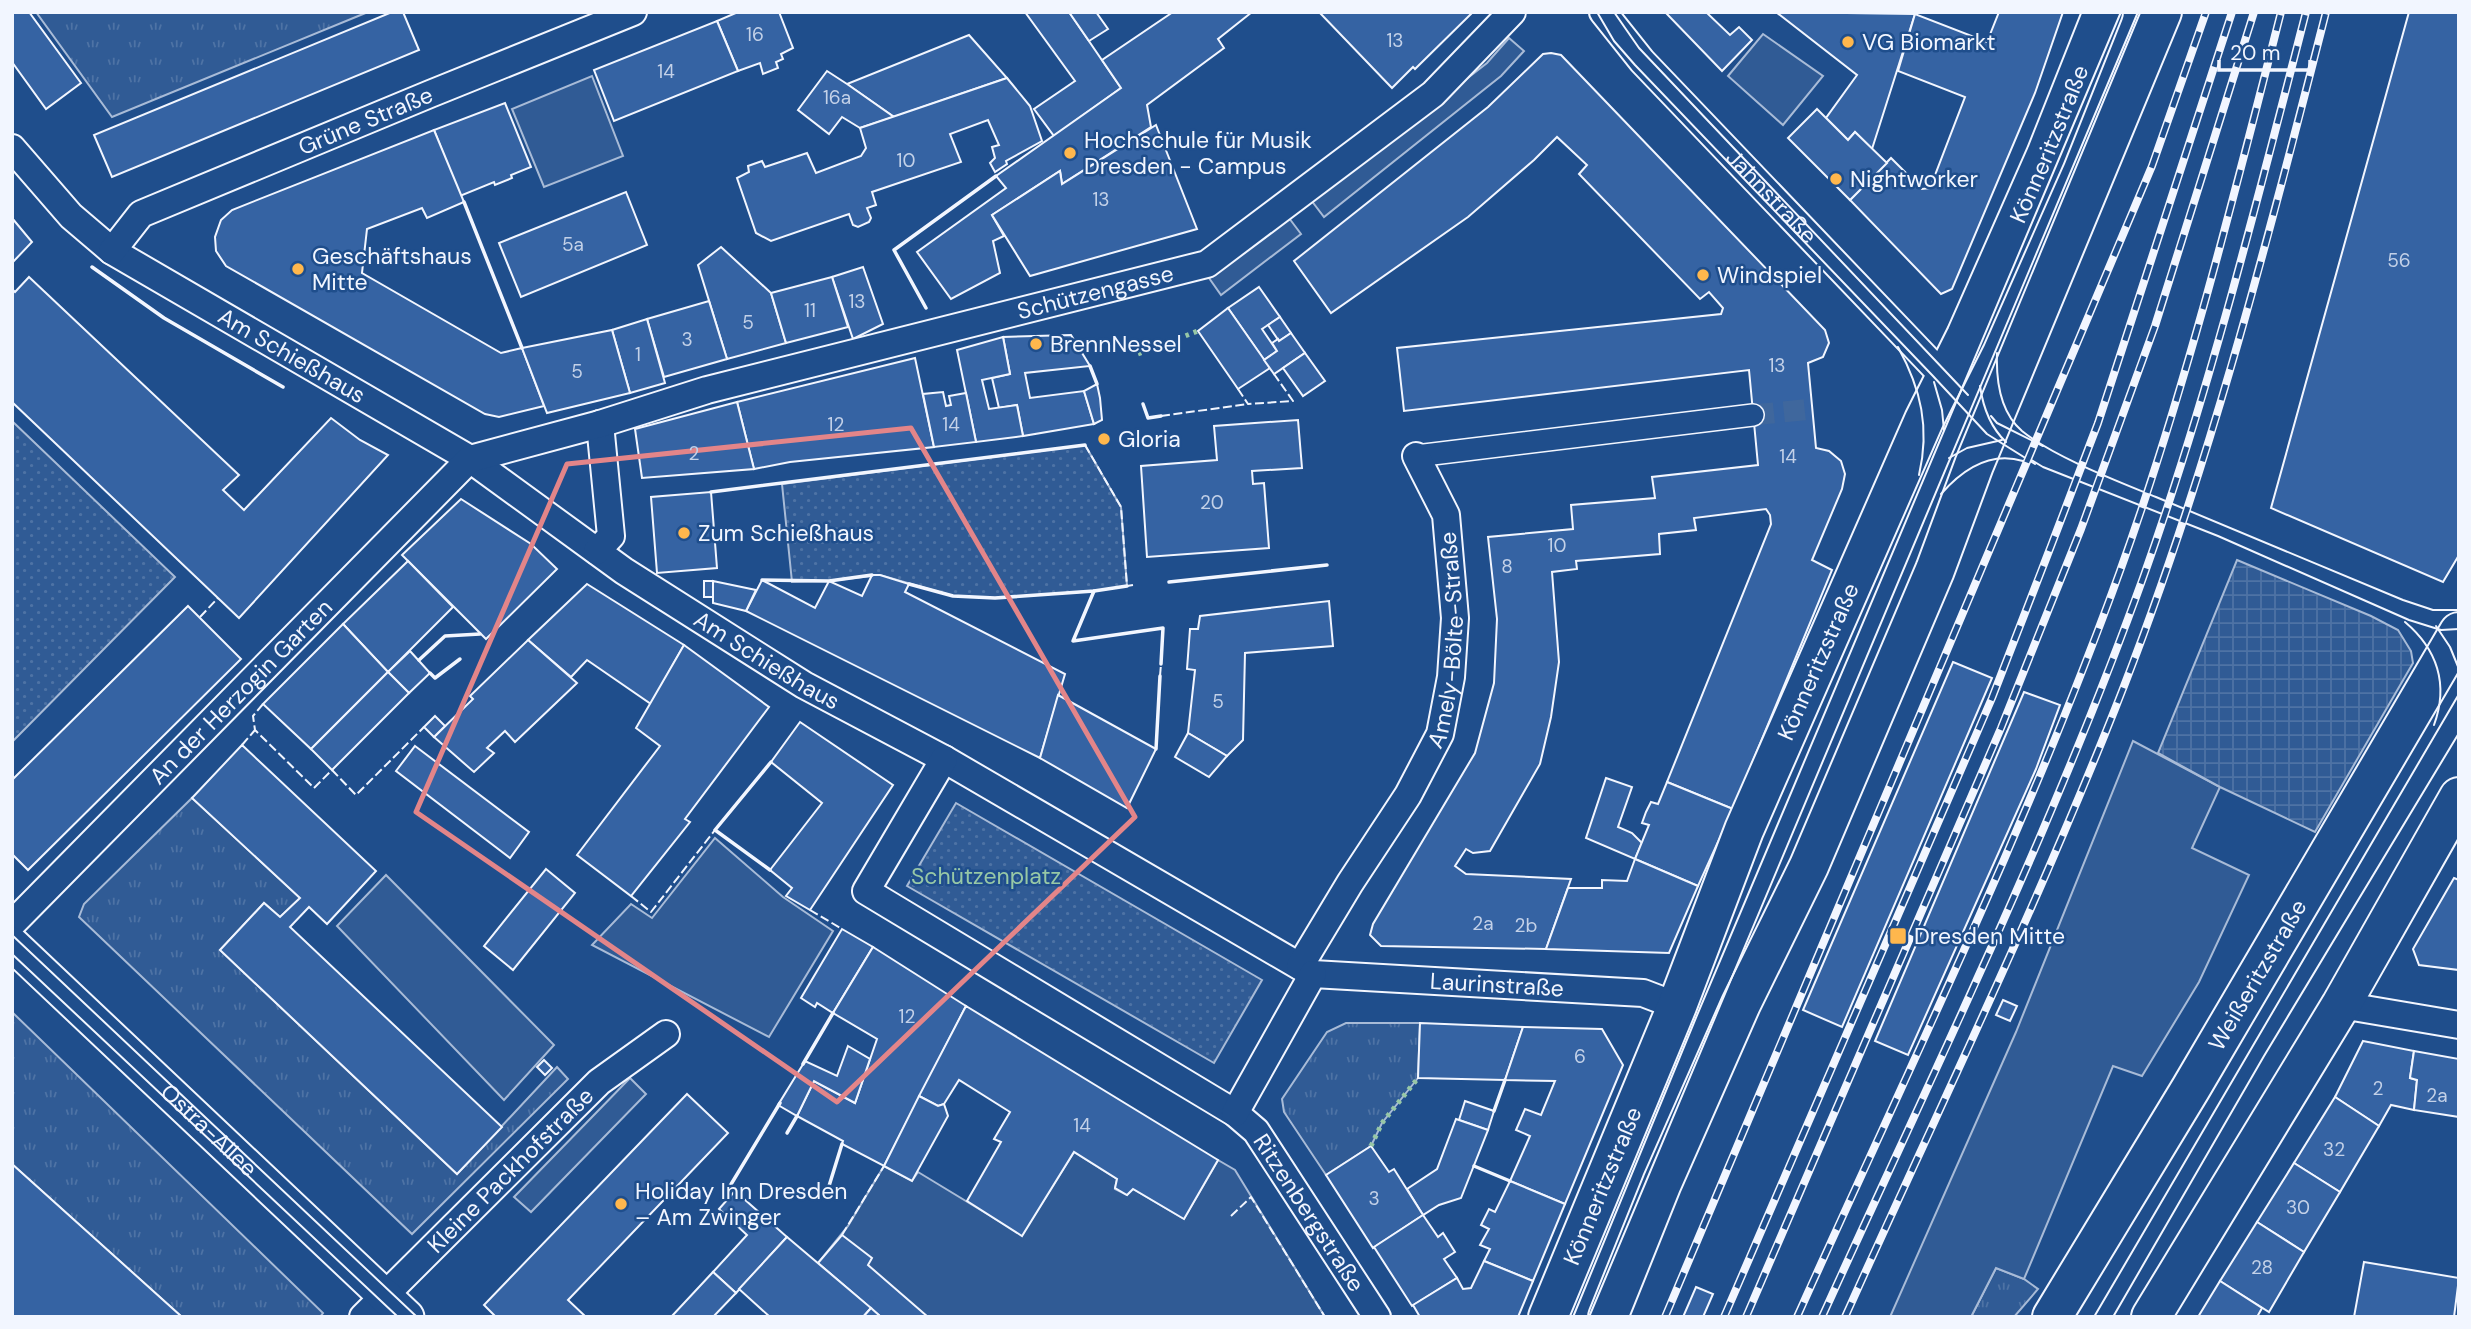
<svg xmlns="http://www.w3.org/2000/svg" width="2471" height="1329" font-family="'DM Sans',sans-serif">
<defs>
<pattern id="grass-tufts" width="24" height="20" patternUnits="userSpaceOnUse" patternTransform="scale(1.75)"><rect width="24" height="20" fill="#305b95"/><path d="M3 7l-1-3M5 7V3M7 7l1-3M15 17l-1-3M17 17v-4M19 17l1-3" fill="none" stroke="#4e73a5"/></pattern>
<pattern id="park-dots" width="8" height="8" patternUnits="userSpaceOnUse" patternTransform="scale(1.75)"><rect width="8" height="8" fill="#305b95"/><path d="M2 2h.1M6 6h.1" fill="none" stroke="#4e73a5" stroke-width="1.8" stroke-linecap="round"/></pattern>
<pattern id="plaza-grid" width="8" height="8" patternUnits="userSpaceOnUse" patternTransform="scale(1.75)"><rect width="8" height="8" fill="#305b95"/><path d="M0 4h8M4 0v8" fill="none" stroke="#4e73a5"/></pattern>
</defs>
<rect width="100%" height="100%" fill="#1f4e8c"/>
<g fill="url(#grass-tufts)" stroke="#a8bbd7" stroke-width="2">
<polygon points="36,12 368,12 112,117"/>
<polygon points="192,798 300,898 280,917 264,903 220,950 457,1174 557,1067 568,1079 412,1234 79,917 84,904"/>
<polygon points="12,1012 323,1313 320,1317 182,1317 12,1164"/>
<polygon points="1346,1023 1420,1023 1418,1078 1382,1123 1371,1146 1326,1175 1284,1112 1282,1099 1327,1032"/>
<polygon points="1996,1268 2024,1279 2038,1289 2014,1317 1971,1317"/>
</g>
<g fill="url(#park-dots)" stroke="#a8bbd7" stroke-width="2">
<polygon points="12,421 175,577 12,742"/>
<polygon points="1085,445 1121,507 1127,586 1094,591 995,598 953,596 880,575 829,581 792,582 782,484"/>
<polygon points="956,803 1262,980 1214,1063 907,886"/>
</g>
<g fill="#305b95" stroke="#a8bbd7" stroke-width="2">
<polygon points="1763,34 1823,76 1783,125 1728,76"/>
<polygon points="1509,38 1524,51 1501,76 1324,217 1311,200 1487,63"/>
<polygon points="592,76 623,156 544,187 512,109"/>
<polygon points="1289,218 1301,234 1221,295 1209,278"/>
<polygon points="2133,741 2220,787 2192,848 2249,875 2199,982 2142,1076 2113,1066 2024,1279 1996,1268 1971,1317 1890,1317 2016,1032"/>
<polygon points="715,838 783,897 833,931 769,1037 592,945 631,904 652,918"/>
<polygon points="386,875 554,1045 504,1100 337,926"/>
<polygon points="630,1078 646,1094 531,1212 514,1197"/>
<polygon points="1074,1152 1117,1179 1115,1189 1127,1195 1133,1189 1184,1219 1218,1160 1235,1170 1325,1317 881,1317 818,1263 848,1226 884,1166 912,1181 918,1172 1022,1235"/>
</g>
<polygon fill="url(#plaza-grid)" stroke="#a8bbd7" stroke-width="2" points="2237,560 2371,616 2398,630 2411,651 2413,663 2315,832 2220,787 2158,753"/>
<g fill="#3563a3" stroke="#f2f6ff" stroke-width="2">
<polygon points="12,12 29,12 81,83 46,109 12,62"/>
<polygon points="392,12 403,12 419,50 112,177 94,135"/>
<polygon points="738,12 779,12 793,48 781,54 783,59 776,62 778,68 763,74 760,63 738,71 717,21"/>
<polygon points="1025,12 1069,12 1121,88 1054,136 1034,109 1075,81"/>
<polygon points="1069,12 1096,12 1108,29 1089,41"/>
<polygon points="1173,12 1252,12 1218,39 1224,48 1147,105 1151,127 1062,184 1060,171 992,215 1004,236 993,241 1000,273 951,299 917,252 1006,188 996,176 1121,88 1102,60"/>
<polygon points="1319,12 1473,12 1415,69 1413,67 1392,88"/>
<polygon points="1665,12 1706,12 1730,35 1739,27 1752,40 1722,71"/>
<polygon points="1776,12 1915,14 1872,149 1855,132 1848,140 1826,118 1857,75"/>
<polygon points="1999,12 2063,12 2035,93 1952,289 1941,294 1850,200 1891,158 1922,189 1930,188 1965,97 1898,71 1915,14 1987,42"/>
<polygon points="2409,12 2459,12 2459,555 2443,582 2271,508"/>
<polygon points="717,21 738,71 614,121 594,70"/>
<polygon points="969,35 1007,78 894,117 847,84"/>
<polygon points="1551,53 1561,55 1825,330 1829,343 1823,357 1808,363 1816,448 1829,451 1841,461 1845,474 1842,489 1812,560 1832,570 1733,809 1667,782 1771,524 1770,515 1766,509 1694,518 1696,530 1659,534 1660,554 1576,561 1577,569 1552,572 1559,662 1551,717 1540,764 1490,851 1473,853 1466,849 1455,866 1466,874 1571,879 1546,949 1381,946 1370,935 1373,924 1475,753 1494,683 1497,619 1488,537 1573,529 1571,505 1655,498 1652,477 1758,465 1749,370 1404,411 1397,348 1721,314 1723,308 1709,292 1700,299 1579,174 1587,165 1557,137 1534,160 1468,217 1331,313 1294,261 1488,107 1543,54"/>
<polygon points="827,71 847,84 894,117 860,128 842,117 829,134 798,110"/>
<polygon points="1007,78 1030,106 1042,141 1006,161 1007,164 995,172 990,163 995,158 992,147 999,145 988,120 950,134 961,162 872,192 876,205 867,208 871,218 869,222 858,227 853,225 849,214 771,241 756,233 737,178 749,172 748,166 762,161 765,167 807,153 816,173 861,156 866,148 860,128"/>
<polygon points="505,103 531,167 511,175 512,178 495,185 494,182 460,196 434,130"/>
<polygon points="1817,109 1848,140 1855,132 1887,163 1850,200 1788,138"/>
<polygon points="1156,125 1197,229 1030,276 992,215 1060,171 1062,184"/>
<polygon points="434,130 464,202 427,218 422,208 367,229 362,273 501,353 522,348 544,406 499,417 485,414 226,266 216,251 215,237 221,220 232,210"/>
<polygon points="626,192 647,245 521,297 499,243"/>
<polygon points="12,218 32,242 12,263"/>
<polygon points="721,247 771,293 786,343 727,359 698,265"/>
<polygon points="863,267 883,324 853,339 832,277"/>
<polygon points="29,277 239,475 223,490 244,510 331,418 360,440 388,455 239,618 12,402 12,289 15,292"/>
<polygon points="832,277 848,327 786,343 771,293"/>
<polygon points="1259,287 1280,317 1262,329 1277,351 1264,360 1228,308"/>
<polygon points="709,301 727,359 664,377 647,319"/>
<polygon points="1228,308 1270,368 1238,389 1198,331"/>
<polygon points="1280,317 1291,333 1279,341 1268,325"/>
<polygon points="647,319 665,383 630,393 612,330"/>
<polygon points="612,330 630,393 547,413 522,348"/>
<polygon points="1291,333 1305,353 1274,374 1264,360 1277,351 1272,343 1278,339 1279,341"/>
<polygon points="1071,335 1090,366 1025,373 1030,398 1084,391 1094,424 1023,436 1017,405 999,408 992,378 1010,374 1003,337"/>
<polygon points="1003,337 1010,374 982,380 989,409 1017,405 1023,436 976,442 957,350"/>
<polygon points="1305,353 1325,381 1303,396 1283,368"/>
<polygon points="915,358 934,447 790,462 754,469 737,402"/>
<polygon points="1097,384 1100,398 1102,420 1094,424 1084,391"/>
<polygon points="943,392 946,406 951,405 949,396 966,393 976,442 934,447 923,394"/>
<polygon points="737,402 754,469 642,478 635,429"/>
<polygon points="1298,420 1302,468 1252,471 1253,484 1264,483 1269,548 1147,557 1141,466 1217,460 1214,426"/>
<polygon points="711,492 717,568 657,573 651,497"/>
<polygon points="461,499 531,544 557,569 486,639 402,555"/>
<polygon points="408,561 453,607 388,672 343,624"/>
<polygon points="872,575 880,575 909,584 905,592 1065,674 1040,758 746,611 762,580 815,608 829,581 862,596"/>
<rect x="704" y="581" width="9" height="16"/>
<polygon points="713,581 756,590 746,611 713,603"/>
<polygon points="587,584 684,645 651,704 587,660 571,677 528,640"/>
<polygon points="1329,601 1333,646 1245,653 1243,740 1227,756 1188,733 1195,670 1187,669 1190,629 1198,629 1200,616"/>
<polygon points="188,606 241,659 28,870 12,854 12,780"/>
<polygon points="343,624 388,672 311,749 263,704"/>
<polygon points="528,640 577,683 515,742 505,731 487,748 494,753 474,772 434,737 473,699 470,696"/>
<polygon points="684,645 769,707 685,819 690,822 631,896 577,855 660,746 636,728"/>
<polygon points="410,651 430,673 409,693 388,672"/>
<polygon points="1953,662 1992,678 1842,1027 1803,1010"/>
<polygon points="388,672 409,693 332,770 311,749"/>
<polygon points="2024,692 2060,705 2036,769 1908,1055 1875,1041"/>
<polygon points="1058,695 1156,749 1127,808 1040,758"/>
<polygon points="435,716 445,726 434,737 424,727"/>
<polygon points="800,722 893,785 810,910 786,896 792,888 770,870 822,803 771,762"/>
<polygon points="1188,733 1227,756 1209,777 1175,757"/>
<polygon points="242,745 376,871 327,924 309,907 290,927 502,1127 457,1174 220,950 264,903 280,917 300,898 192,798"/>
<polygon points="415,746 529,832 510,858 396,771"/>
<polygon points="1606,778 1632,787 1618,827 1632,833 1642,843 1635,859 1586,838"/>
<polygon points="1667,782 1733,809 1698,886 1635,859 1649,825 1642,823 1646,812 1651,802 1658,804"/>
<polygon points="1635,859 1698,886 1669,953 1546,949 1568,888 1602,888 1602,880 1627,881"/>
<polygon points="546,869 575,893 513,970 484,946"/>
<polygon points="2454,878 2459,880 2459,970 2419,965 2413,949"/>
<polygon points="842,929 873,947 833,1013 817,1003 815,1007 801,998"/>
<polygon points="873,947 966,1006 884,1166 842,1144 843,1141 797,1116 814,1081 855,1103 877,1039 833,1013"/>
<polygon points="2003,1000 2017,1006 2010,1021 1996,1015"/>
<polygon points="966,1006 1218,1160 1184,1219 1133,1189 1127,1195 1115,1188 1117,1179 1074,1152 1022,1236 967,1201 1001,1142 994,1139 1010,1112 959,1080 944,1104 938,1106 919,1096"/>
<polygon points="1420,1023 1469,1025 1523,1027 1505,1080 1418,1078"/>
<polygon points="1523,1027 1602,1029 1623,1065 1565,1204 1510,1181 1530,1136 1516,1130 1525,1109 1541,1115 1555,1081 1505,1080"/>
<polygon points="2363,1041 2414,1051 2410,1078 2417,1080 2414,1110 2391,1105 2379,1126 2335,1097"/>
<polygon points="848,1046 870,1059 855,1103 814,1081 797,1116 778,1105 805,1061 837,1076"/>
<polygon points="2414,1051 2459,1059 2459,1117 2414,1110 2417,1080 2410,1078"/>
<polygon points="544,1060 552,1068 545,1075 537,1067"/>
<polygon points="687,1094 728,1133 568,1300 586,1317 496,1317 484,1305"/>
<polygon points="919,1096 938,1106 944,1104 948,1116 912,1181 884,1166"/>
<polygon points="2335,1097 2379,1126 2340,1192 2294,1163"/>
<polygon points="1465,1101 1494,1111 1488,1130 1459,1120"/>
<polygon points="1456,1119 1488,1130 1461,1198 1439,1205 1423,1215 1407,1189 1437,1169"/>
<polygon points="1371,1146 1389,1172 1394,1169 1423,1215 1373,1248 1326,1175"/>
<polygon points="2294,1163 2340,1192 2304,1252 2257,1222"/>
<polygon points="12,1164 182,1317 12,1317"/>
<polygon points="1510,1181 1565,1204 1533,1281 1484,1261 1490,1249 1480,1245 1489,1229 1481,1225 1489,1209 1495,1212"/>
<polygon points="735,1191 787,1237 736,1293 713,1272 747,1235 719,1209"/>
<polygon points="1423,1215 1438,1237 1443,1233 1455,1252 1444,1259 1457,1278 1412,1306 1374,1247"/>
<polygon points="2257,1222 2304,1252 2269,1312 2220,1281"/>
<polygon points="842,1235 872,1258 868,1265 928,1317 881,1317 818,1263"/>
<polygon points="787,1237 871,1308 863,1317 770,1317 739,1289"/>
<polygon points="1484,1261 1533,1281 1518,1317 1420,1317 1413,1305 1457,1278 1463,1289 1471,1288"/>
<polygon points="2364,1262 2459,1278 2454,1317 2354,1317"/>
<polygon points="713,1272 736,1293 713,1317 671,1317"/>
<polygon points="2220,1281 2262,1308 2257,1317 2198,1317"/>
<polygon points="1696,1287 1713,1294 1703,1317 1683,1317"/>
<polygon points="871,1308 881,1317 863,1317"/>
</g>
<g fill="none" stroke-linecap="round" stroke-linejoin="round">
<polyline stroke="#3f679d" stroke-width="21" stroke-dasharray="21 10" stroke-linecap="butt" points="1753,415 1812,409"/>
<g stroke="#f2f6ff" stroke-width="24">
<polyline id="pedestrian" points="1416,456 1753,415"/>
</g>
<g stroke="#f2f6ff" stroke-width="30">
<g id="minor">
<path id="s1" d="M1603 12 1642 61 1945 378"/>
<path id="s2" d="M12 148 71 216 112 251 470 459 624 571 804 685 944 759 1313 974 1643 993 1677 1006"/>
<path id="s3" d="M112 251 141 214 430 94 633 12"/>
<polyline points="597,551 611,536 600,424"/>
<path id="s4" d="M944 759 866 891 1235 1113 1256 1131 1377 1317"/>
<path id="s5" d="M12 924 470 459 600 424 707 390 1207 264 1433 94 1512 12"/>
<path id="s6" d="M1300 966 1350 883 1408 795 1440 734 1451 677 1455 618 1446 515 1416 456"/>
<polyline points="2341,1005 2459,1025"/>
<polyline points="1235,1113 1313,974"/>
<path id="s7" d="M363 1317 599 1082 666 1034"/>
</g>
</g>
<g stroke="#f2f6ff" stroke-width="37">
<g id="tertiary">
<path id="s8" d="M12 944 407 1317"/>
</g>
</g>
<g stroke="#f2f6ff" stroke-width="42">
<g id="secondary">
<path id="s9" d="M2052 1317 2191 1088 2459 632"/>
<polyline points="2151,1317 2341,1005 2459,797"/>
</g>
</g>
<g stroke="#f2f6ff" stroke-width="42">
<g id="primary">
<path id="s10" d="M1548 1317 1677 1006 1744 830 1924 420 1966 336 2046 155 2103 12"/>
<polyline points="1608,1317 1662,1183 1741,1004 1809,866 1935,570 1974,465 2162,12"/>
</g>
</g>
<use href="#pedestrian" stroke="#1f4e8c" stroke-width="21"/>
<use href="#minor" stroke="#1f4e8c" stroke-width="26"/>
<use href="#tertiary" stroke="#1f4e8c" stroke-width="33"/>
<use href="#secondary" stroke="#1f4e8c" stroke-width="38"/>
<use href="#primary" stroke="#1f4e8c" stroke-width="38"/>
<g stroke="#f2f6ff" stroke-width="2">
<polyline points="1597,12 1614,41 1635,65 1932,375 1987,434 2035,464"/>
<polyline points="1614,12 1639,48 1968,395"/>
<path d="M1898 347C1921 389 1930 428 1919 475"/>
<path d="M1997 353C1996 380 2000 412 2022 431 2054 457 2117 481 2156 497 2239 532 2321 566 2403 600L2433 610H2459"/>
<polyline points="1934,382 1942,410 1944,430"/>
<path d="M1980 386C1983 407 1990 427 2006 442"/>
<polyline points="1991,416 1997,423 2043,446"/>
<polyline points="1949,458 1967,448 2002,440"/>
<polyline points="2028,458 2043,467 2218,536 2409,620 2441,630 2459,629"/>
<path d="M1941 494C1962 470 1990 451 2023 461"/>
<path d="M2405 622C2437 649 2449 684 2434 725"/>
<polyline points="2436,626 2450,647 2459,669"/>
<polyline points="12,935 417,1317"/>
<polyline points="12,954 398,1317"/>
<polyline points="1573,1317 1695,1020 2121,12"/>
<polyline points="1589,1317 2138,12"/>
<polyline points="2094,1317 2459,694"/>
<polyline points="2113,1317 2264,1056 2459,733"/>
</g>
<g stroke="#f2f6ff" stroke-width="8">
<g id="rail">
<polyline points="1665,1317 2152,166 2206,12"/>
<polyline points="1724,1317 1992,698 2051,546 2098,423 2232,12"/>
<polyline points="1746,1317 2001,728 2081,529 2155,326 2254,12"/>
<path d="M1797 1317C1908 1070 2028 825 2120 571 2186 388 2233 200 2281 12"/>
<path d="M1822 1317C1933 1073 2052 830 2143 578 2209 393 2257 202 2306 12"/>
<path d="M1845 1317C1936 1115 2033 915 2115 709 2205 483 2266 248 2326 12"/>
</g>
</g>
<use href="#rail" stroke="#1f4e8c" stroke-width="5" stroke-dasharray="16" stroke-linecap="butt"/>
<g stroke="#97c8a6" stroke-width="5" stroke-dasharray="3.5 5" stroke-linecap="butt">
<polyline points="1138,354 1198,331"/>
<polyline points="1371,1146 1382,1123 1418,1078"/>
</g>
<g stroke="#f2f6ff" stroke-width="2" stroke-dasharray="9 3.5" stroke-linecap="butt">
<polyline points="1238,389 1248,404 1293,401 1274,374"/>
<polyline points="1161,416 1248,404"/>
<polyline points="1085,445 1121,507 1127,586 1133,585"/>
<polyline points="200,617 218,598"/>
<polyline points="1160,676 1161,664"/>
<polyline points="263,704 253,716 255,730 314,788 332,770 356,795 424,727"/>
<polyline points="242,745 255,730"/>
<polyline points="631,896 651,912 715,830"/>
<polyline points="810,910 842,929"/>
<polyline points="1231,1216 1251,1197 1325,1317"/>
<polyline points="842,1235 884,1166"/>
</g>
<g stroke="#f2f6ff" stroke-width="3.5">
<polyline points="464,202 522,348"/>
<polyline points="92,267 164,318 283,387"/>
<polyline points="926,308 894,250 996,176"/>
<polyline points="1090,366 1097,384"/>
<polyline points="1143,404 1148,418 1161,416"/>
<polyline points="711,492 1085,445"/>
<polyline points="762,580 829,581 872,575"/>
<polyline points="1169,582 1327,565"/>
<polyline points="909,584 953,596 995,598 1094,591 1127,586"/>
<polyline points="1094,591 1073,641 1163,628 1161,664"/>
<polyline points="419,660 445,636 480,634"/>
<polyline points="430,673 435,678 460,659"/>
<polyline points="1156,749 1160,676"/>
<polyline points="770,870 715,830 771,762"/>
<polyline points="803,1064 833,1013"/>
<polyline points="1494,1111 1505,1080"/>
<polyline points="787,1133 797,1116"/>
<polyline points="1474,1166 1510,1181"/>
<polyline points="829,1186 842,1144"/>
<polyline points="735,1191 730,1186 780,1103"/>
</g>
</g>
<path fill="none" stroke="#e38589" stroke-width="5" stroke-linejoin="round" d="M911 428 1135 817 837 1102 416 812 567 464Z"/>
<g fill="#ffb74d" stroke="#1f4e8c" stroke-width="2.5">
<circle cx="1848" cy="42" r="7"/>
<circle cx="1070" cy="153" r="7"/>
<circle cx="1836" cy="179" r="7"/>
<circle cx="298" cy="269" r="7"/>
<circle cx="1703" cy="275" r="7"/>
<circle cx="1036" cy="344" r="7"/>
<circle cx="1104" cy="439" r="7"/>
<circle cx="684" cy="533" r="7"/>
<rect x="1889" y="927" width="18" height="18" rx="3.5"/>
<circle cx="621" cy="1204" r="7"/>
</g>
<g text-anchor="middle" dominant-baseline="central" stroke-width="5" stroke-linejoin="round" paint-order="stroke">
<g font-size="19" fill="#c3d1e8">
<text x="755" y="34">16</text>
<text x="1395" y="40">13</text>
<text x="666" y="71">14</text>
<text x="837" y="97">16a</text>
<text x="906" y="160">10</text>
<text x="1101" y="199">13</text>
<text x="573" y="244">5a</text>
<text x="2399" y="260">56</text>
<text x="857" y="301">13</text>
<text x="810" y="310">11</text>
<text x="748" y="322">5</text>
<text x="687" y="339">3</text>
<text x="638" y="354">1</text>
<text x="1777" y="365">13</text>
<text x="577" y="371">5</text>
<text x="836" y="424">12</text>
<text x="951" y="424">14</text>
<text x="694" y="453">2</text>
<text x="1788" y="456">14</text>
<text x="1212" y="502">20</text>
<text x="1557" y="545">10</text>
<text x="1507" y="566">8</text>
<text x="1218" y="701">5</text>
<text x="1483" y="923">2a</text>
<text x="1526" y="925">2b</text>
<text x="907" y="1016">12</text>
<text x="1580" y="1056">6</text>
<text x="2378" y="1088">2</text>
<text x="2437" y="1095">2a</text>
<text x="1082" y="1125">14</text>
<text x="2334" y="1149">32</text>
<text x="1374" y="1198">3</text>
<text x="2298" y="1207">30</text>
<text x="2262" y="1267">28</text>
</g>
<g font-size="23" fill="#f2f6ff" stroke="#1f4e8c" text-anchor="start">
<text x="1862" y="42">VG Biomarkt</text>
<text x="1084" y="140">Hochschule für Musik<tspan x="1084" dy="26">Dresden - Campus</tspan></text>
<text x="1850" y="179">Nightworker</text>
<text x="312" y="256">Geschäftshaus<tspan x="312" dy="26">Mitte</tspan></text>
<text x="1717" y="275">Windspiel</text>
<text x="1050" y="344">BrennNessel</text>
<text x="1118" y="439">Gloria</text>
<text x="698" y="533">Zum Schießhaus</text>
<text x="1914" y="936">Dresden Mitte</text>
<text x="635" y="1191">Holiday Inn Dresden<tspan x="635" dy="26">– Am Zwinger</tspan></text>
</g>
<g font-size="23" fill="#f2f6ff" stroke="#1f4e8c">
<text stroke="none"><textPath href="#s3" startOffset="290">Grüne Straße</textPath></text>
<text stroke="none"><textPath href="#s10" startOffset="1276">Könneritzstraße</textPath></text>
<text stroke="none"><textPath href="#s1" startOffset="250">Jahnstraße</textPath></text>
<text stroke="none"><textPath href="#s5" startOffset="1300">Schützengasse</textPath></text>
<text stroke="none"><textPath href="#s2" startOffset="352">Am Schießhaus</textPath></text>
<text stroke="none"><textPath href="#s6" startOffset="366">Amely-Bölte-Straße</textPath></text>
<text stroke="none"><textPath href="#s2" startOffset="917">Am Schießhaus</textPath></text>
<text stroke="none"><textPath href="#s10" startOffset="709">Könneritzstraße</textPath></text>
<text stroke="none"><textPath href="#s5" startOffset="326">An der Herzogin Garten</textPath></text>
<text stroke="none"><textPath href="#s9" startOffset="399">Weißeritzstraße</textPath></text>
<text stroke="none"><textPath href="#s2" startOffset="1731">Laurinstraße</textPath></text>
<text stroke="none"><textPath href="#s8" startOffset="271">Ostra-Allee</textPath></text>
<text stroke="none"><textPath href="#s7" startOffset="208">Kleine Packhofstraße</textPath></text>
<text stroke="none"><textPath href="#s10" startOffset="142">Könneritzstraße</textPath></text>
<text stroke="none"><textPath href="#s4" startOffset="709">Ritzenbergstraße</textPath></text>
</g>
<g font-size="23" fill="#97c8a6" stroke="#1f4e8c">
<text x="986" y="876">Schützenplatz</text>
</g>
</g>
<rect width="2471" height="1329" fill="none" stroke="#f2f6ff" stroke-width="28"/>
<path d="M2219 60v10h91v-10" fill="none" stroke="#f2f6ff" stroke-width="3.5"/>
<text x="2230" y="60" font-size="21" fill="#f2f6ff" stroke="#1f4e8c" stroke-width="5" paint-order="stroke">20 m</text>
</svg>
